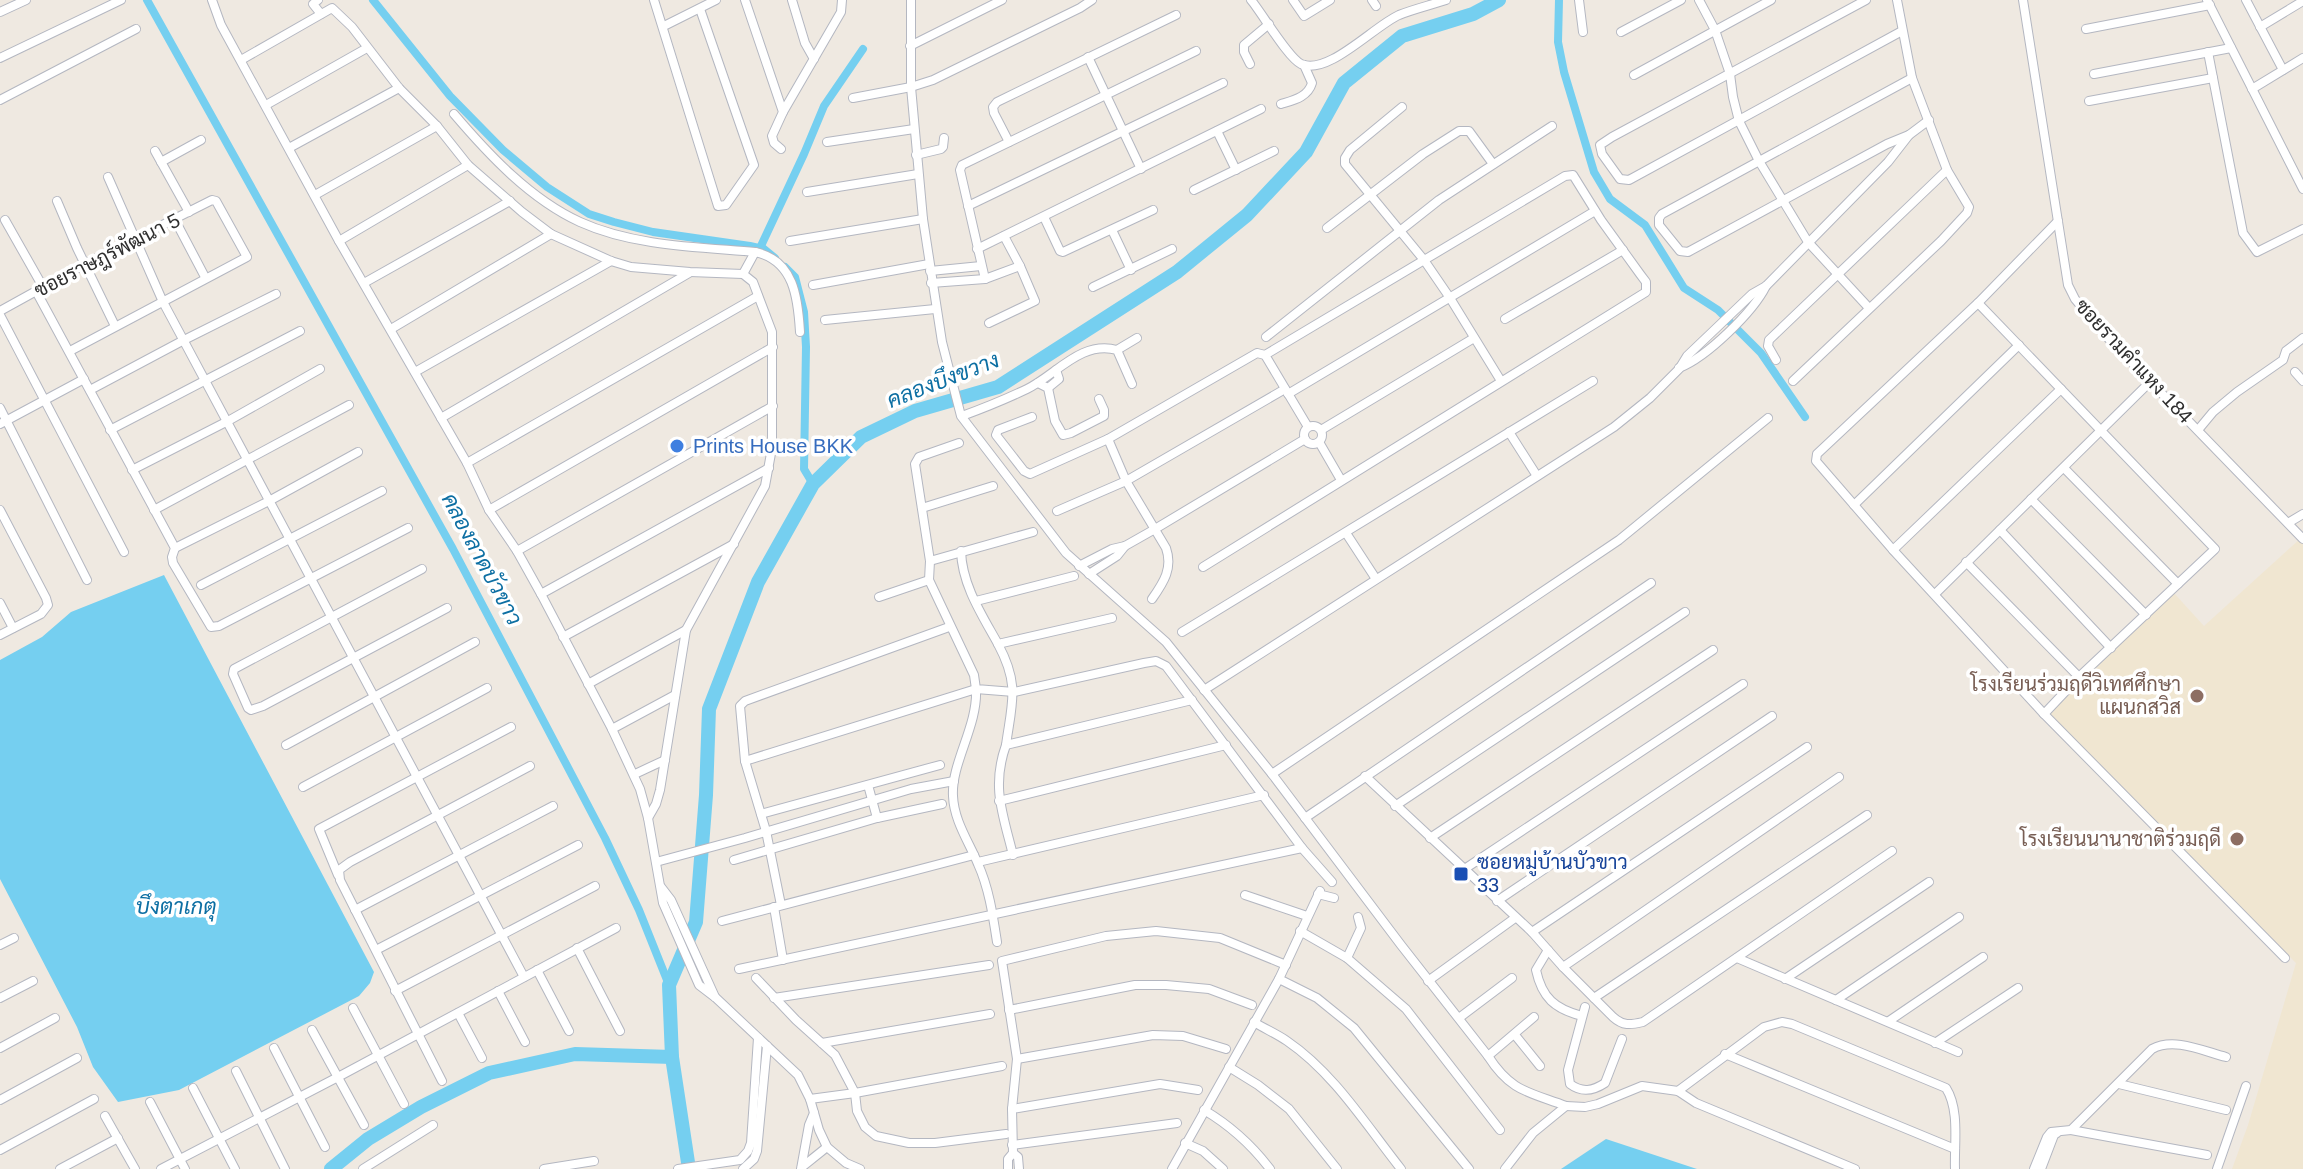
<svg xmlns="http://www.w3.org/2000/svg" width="2303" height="1169" font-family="Helvetica,Sarabun,sans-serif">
<rect width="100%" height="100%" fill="#efe9e1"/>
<polygon fill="#f0e6d1" points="2301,538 2303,540 2303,1169 2232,1169 2248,1125 2296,963 2048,715 2173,592 2204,626"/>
<g fill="#75cff0">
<polygon points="164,575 374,972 370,983 359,996 179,1090 118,1102 93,1067 77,1027 0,879 0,660 42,637 71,612"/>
<polygon points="1606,1139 1697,1169 1561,1169"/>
</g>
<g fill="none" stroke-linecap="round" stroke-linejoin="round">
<g stroke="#75cff0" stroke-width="8">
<polyline points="147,0 453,549 605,838 639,910 669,985"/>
<polyline points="373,0 450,96 503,150 547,187 589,214 614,222 653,232 750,246 764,249 775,258"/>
<polyline points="1559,0 1558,42 1564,72 1594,172 1610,199 1645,225 1684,288 1718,310 1761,353 1805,417"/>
<polyline points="760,248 804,154 824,106 863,49"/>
<polyline points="785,267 795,277 804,312 806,347 804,469 813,484"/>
</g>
<g stroke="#75cff0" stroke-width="14">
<polyline points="331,1169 368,1139 421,1107 489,1073 575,1054 672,1057"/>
<polyline points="689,1169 672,1057 669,985 696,922 706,795 709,709 758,582 813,484 861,437 915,411 998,387 1177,272 1247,215 1306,152 1344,83 1402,36 1473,14 1499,0"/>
</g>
<g stroke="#b4b7c1" stroke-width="10">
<g id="minor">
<polyline points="212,0 221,25 339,241 467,463 489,510 517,551 541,594 612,729 640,789 648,818 663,903 699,985 716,998 798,1075 810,1099 819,1130 827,1147 846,1163 860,1169"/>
<polyline points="318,0 313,4 321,14"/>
<polyline points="654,0 718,206 726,205 754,165 700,9"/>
<polyline points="745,0 783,112 772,136 774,143 781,149"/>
<polyline points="792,0 805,43 814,59"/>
<path d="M911 0V87L923 219 942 342 961 416 1066 553 1166 642 1272 774 1401 945 1488 1056C1511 1092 1529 1092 1566 1106L1533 1133 1505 1169"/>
<path d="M1251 0C1262 13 1288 58 1301 64 1328 76 1374 26 1399 15 1414 9 1431 5 1446 0"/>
<polyline points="1293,0 1304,16 1330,0"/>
<polyline points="1372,0 1376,6"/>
<polyline points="1579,0 1583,32"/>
<polyline points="1699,0 1715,30 1730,74 1733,97 1739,121 1759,161 1808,242 1869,308"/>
<polyline points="1866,0 1612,137 1600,145 1602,154 1620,179 1629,180 1902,31"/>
<polyline points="2023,0 2068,285 2075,299 2105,335 2303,539"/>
<polyline points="2207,0 2303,189"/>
<polyline points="2246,0 2283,70"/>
<polyline points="0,12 26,0"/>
<polyline points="664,26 716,0"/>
<polyline points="2260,27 2303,1"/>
<polyline points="2086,29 2210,5"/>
<polyline points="1621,32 1681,0"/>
<polyline points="910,46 1002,0"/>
<polyline points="2208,52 2243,233 2257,252 2303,229"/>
<polyline points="1088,57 1141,169"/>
<polyline points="0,58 121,0"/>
<polyline points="241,60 332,8 352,27 399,88 437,126 468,165 522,212 551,234 611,261 631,267 690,272 743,274 753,282 772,332 772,448 765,486 686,630 660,790 656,804 648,818"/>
<polyline points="1250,64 1244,52 1244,45 1269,24"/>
<polyline points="2094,74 2231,48"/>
<polyline points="1634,75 1771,0"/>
<polyline points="1912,78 1662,214 1659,218 1659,225 1680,251 1688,252 1887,144 1909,135 1929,120"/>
<polyline points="2252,89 2303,58"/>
<polyline points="853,98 911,87 933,80 1080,8 1092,0"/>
<polyline points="0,100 136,29"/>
<polyline points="2089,101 2213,78"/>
<path d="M1281 104C1294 100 1308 97 1312 83L1304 65"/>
<polyline points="266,105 367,48"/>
<polyline points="1402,107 1350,150 1345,158 1345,164 1424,260 1450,298 1501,381"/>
<polyline points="783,112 841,12 842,0"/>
<path d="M454 114C489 155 530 199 580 222 633 246 697 247 755 252"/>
<polyline points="1217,131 1236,170"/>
<polyline points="827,142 914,129"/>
<polyline points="1009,142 994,113 993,107 997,102 1176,15"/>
<polyline points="289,148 399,88"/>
<polyline points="155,151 189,212"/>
<polyline points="916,155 941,149 943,147 944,138"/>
<polyline points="161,162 201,140"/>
<polyline points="108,177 163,302 524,977"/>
<polyline points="1194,190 1274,151"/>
<polyline points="807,192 918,174"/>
<polyline points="315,195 437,126"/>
<polyline points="57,201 77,248 115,326"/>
<polyline points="968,206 1223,83"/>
<polyline points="1044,217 1060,251 1063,252 1153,210"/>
<polyline points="5,220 43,287"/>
<polyline points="175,220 205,277"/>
<polyline points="2058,221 1978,303 1817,454 1816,461 1893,550 2044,714 2285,958"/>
<polyline points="1327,228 1423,154 1459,131 1469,131 1493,164"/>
<polyline points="1112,230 1131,270"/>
<polyline points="339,241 468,165"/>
<polyline points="790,241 923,219"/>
<polyline points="977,249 1261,109"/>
<polyline points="930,271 981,266"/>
<path d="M743 274 755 252C794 260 798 298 800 332"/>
<polyline points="985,279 960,170 962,165 1196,51"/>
<polyline points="364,283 510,201"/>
<polyline points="931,283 985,279 1020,266"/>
<polyline points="813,285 929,264"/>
<polyline points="1093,287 1172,249"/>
<polyline points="36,291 175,548 172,557 173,563 211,627 219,626 408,528"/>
<polyline points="1978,303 2215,549 2079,677 2044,714"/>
<polyline points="0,311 85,264 212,200 216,201 247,257 70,351"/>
<polyline points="0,315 124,552"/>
<polyline points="1505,319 1623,250"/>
<polyline points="825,320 935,309"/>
<polyline points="989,323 1035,301 1020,266 1004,236"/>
<polyline points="391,329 551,234"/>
<polyline points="1266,337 1439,200 1552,126"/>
<polyline points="1117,350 1137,338"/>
<polyline points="1265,355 1308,427"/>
<polyline points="1776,360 1768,346 1769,340 1947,170"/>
<path d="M1679 368C1707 357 1753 312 1766 286"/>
<polyline points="415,372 611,261"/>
<polyline points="2295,372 2303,381"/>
<polyline points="1793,381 1941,241 1967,213 1969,207 1947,170 1912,78 1897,0"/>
<polyline points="1038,383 1048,388 1055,421 1063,435 1071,433 1104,416 1104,410 1099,399"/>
<polyline points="1048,388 1059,379 1056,370"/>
<polyline points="90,390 184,340 276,294"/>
<polyline points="1288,394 1595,211"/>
<polyline points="0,408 87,580"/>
<path d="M962 416C984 408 1006 399 1027 389 1056 375 1081 340 1117 350L1132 384"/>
<polyline points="1032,417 998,430 996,435 1024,471 1030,474 1108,439 1257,353 1265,355 1565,176 1573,175 1601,220 1640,274 1646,282 1646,292 1203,567"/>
<polyline points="441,418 689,273"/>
<polyline points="0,424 84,379"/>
<circle cx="1313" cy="435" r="9"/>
<polyline points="110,430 300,331"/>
<polyline points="1321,430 1474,338"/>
<polyline points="2198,430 2213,412 2237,392 2283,360 2286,351 2303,338"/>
<polyline points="1509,432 1537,476"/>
<path d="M1108 439 1126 481 1166 548C1173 568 1164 582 1152 599"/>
<polyline points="1319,442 1341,480"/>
<polyline points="959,443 919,457 915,464 930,561 929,580 974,675 976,689 1014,692 1144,663 1156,661 1166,666 1302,848 1332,882"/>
<polyline points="467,463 758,296"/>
<polyline points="2064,468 2178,584"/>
<polyline points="132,470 228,421 320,369"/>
<polyline points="2031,499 2146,615"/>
<polyline points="1854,505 2019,345"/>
<polyline points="922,508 993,486"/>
<polyline points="0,510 46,598 48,605 41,614 0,635"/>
<polyline points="154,510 349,405"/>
<polyline points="489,510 773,347"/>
<polyline points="1057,511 1126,481 1285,389"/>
<polyline points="2288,523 2303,514"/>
<polyline points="2000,530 2111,648"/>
<polyline points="1346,533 1376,579"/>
<polyline points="175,548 269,501 358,452"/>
<polyline points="1893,550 2061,389"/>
<polyline points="517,551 773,406"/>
<path d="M961 551C962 585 982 615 998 644L1112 618"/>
<polyline points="930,561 1033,532"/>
<polyline points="1966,562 2079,677"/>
<polyline points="1079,566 1112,549 1125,546 1155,529 1305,439"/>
<polyline points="422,569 234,669 233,674 248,708 251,710 263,706 447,608"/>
<polyline points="1089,574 1117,556 1125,546"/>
<polyline points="201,585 382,491"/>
<polyline points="541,594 769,468"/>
<polyline points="1935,594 2151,381"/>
<polyline points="879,597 929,580"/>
<polyline points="976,601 1074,576"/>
<polyline points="0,603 13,628"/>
<polyline points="1182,632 1593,381"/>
<polyline points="563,637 734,544"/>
<path d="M998 644C1020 685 1012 702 1006 745L1192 700"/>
<polyline points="588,684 686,630"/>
<polyline points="1204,690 1614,427 1650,398 1679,369 1687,356 1752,294 1766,286 1888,162 1909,135"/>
<polyline points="612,729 675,695"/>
<polyline points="286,745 475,642"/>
<path d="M1006 745C991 787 1003 814 1013 855"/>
<path d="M745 761 976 689C978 726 951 763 953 796 954 821 969 842 978 864 989 888 993 916 997 942"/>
<polyline points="635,774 665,760"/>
<polyline points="1272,774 1619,540 1768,418"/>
<path d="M1365 776 1532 932 1563 967 1613 1017C1623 1026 1630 1025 1643 1022L1892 851"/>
<polyline points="868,785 877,818"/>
<polyline points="303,787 487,688"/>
<polyline points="999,801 1226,745"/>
<polyline points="1395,806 1685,612"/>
<polyline points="761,814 940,765"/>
<polyline points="1305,818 1651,583"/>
<polyline points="1430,838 1713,650"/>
<polyline points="734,860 877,818 942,804"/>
<polyline points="656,862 745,838 911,789 954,781"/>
<polyline points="978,862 1264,795"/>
<polyline points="1463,870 1743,684"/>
<polyline points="338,875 319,829 511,727"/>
<polyline points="661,887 671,900 715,997"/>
<polyline points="1318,894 1334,898"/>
<polyline points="1245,895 1307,916"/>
<polyline points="1497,901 1772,716"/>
<polyline points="781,905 766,831 745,761 740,706 745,701 949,627"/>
<polyline points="774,907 783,960"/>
<polyline points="355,910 553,806"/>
<polyline points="722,921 974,855"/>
<polyline points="1300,931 1347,958 1406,1009 1500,1130"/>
<polyline points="1532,932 1807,747"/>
<polyline points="0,945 14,938"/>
<polyline points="577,948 620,1031"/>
<polyline points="376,950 578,845"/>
<path d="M1548 950 1536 970C1542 998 1555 1009 1582 1016"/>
<polyline points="1347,958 1361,928 1358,917"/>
<polyline points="1737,958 1958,1052"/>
<polyline points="1563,967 1839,777"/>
<polyline points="739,969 1302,848"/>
<polyline points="537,970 569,1031"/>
<polyline points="756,978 796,1020 835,1055 855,1093 857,1111 865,1127 876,1136 909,1143 935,1143 1006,1134"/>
<polyline points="1279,979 1317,998 1354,1028 1469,1169"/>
<polyline points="1785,979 1929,882"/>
<polyline points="1428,981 1515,918"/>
<polyline points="395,991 595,886"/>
<polyline points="498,991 525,1042"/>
<polyline points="0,998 33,981"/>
<polyline points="774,998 989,965"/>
<polyline points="1594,998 1867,815"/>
<polyline points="1836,1000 1959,917"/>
<path d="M1585 1007 1568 1070 1570 1084C1582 1093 1593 1091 1605 1083L1622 1039"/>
<polyline points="353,1008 404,1104"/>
<polyline points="1009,1010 1135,985 1166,985 1209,989 1252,1005"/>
<polyline points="458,1013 482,1058"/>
<polyline points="1459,1018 1512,978"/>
<polyline points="1889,1021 1983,957"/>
<path d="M1254 1022C1265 1029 1277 1034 1287 1041 1334 1073 1366 1125 1401 1169"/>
<polyline points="312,1030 364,1125"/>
<polyline points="1515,1035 1540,1066"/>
<polyline points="822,1043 990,1014"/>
<polyline points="1935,1043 2018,988"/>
<polyline points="0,1048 55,1018"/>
<polyline points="274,1048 325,1147"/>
<polyline points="1725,1054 1955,1149"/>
<polyline points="1488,1056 1534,1017"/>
<polyline points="1017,1059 1153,1035 1183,1036 1226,1049"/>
<polyline points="1229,1067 1258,1085 1289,1109 1337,1169"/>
<polyline points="236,1071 285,1169"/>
<polyline points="442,1081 340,880 339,870 350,862 530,766"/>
<polyline points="2119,1084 2226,1110"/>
<polyline points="193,1088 235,1169"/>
<path d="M1678 1091 1764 1027 1782 1022 1792 1024 1946 1088C1960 1110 1954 1144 1955 1169"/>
<polyline points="810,1099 855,1093 1002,1066"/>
<polyline points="0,1100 77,1058"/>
<polyline points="150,1102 185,1169"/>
<polyline points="1566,1106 1585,1107 1598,1104 1642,1086 1678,1091 1696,1103 1855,1169"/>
<polyline points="1012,1109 1160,1084 1198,1090"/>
<path d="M1204 1110C1231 1126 1251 1144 1270 1169"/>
<polyline points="105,1116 135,1169"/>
<polyline points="2071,1130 2207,1155"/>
<polyline points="1185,1143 1203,1151 1223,1169"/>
<polyline points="1012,1145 1177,1123"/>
<polyline points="0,1150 94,1099"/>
<polyline points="1013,1153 1018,1157 1019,1169"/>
<polyline points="802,1167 827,1147"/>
<polyline points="60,1169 118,1138"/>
<polyline points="161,1169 338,1077 616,928"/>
<polyline points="363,1169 433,1125"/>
<polyline points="544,1169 594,1161"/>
<polyline points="678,1169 740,1160 748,1151 751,1143 758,1038"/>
<polyline points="743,1169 754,1159 757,1151 767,1046"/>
<polyline points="801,1169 809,1125 814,1113"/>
<polyline points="1008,1169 1008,1159 1013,1153 1012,1109 1017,1059 1002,961 1106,936 1156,931 1220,938 1286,965"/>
<polyline points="1172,1169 1279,979 1320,891"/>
<path d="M2034 1169 2047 1137 2051 1132 2071 1130 2152 1049C2174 1037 2203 1051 2226 1057"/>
<polyline points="2041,1169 2054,1135 2057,1133"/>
<polyline points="2217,1169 2246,1086"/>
</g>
</g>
<use href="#minor" stroke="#fff" stroke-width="8"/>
</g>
<circle fill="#3f7fe0" stroke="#fff" stroke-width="3" cx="677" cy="446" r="8"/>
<g fill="#8d6e63" stroke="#fff" stroke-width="3">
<circle cx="2197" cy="696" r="8"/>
<circle cx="2237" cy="839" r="8"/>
</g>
<rect fill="#1a4fb4" stroke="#fff" stroke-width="3" x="1453" y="866" width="16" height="16" rx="4"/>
<g text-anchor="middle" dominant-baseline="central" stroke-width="7" stroke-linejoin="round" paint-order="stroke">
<g font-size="20" fill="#2e2e2e" stroke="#fff">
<text transform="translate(107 255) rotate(-27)">ซอยราษฎร์พัฒนา 5</text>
<text transform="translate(2134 361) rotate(47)">ซอยรามคำแหง 184</text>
</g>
<g font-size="20" fill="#366cbe" stroke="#fff" text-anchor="start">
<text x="693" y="446">Prints House BKK</text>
</g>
<g font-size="20" fill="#785e54" stroke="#fff" text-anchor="end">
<text x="2181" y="684">โรงเรียนร่วมฤดีวิเทศศึกษา<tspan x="2181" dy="23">แผนกสวิส</tspan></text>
<text x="2221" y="839">โรงเรียนนานาชาติร่วมฤดี</text>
</g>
<g font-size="20" fill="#164399" stroke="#fff" text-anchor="start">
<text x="1477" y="862">ซอยหมู่บ้านบัวขาว<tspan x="1477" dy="23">33</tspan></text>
</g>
<g font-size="22" font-style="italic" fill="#0d6fa3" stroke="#fff">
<text transform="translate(943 380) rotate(-21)">คลองบึงขวาง</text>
<text transform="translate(482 559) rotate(62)">คลองลาดบัวขาว</text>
<text x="176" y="906">บึงตาเกตุ</text>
</g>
</g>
</svg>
